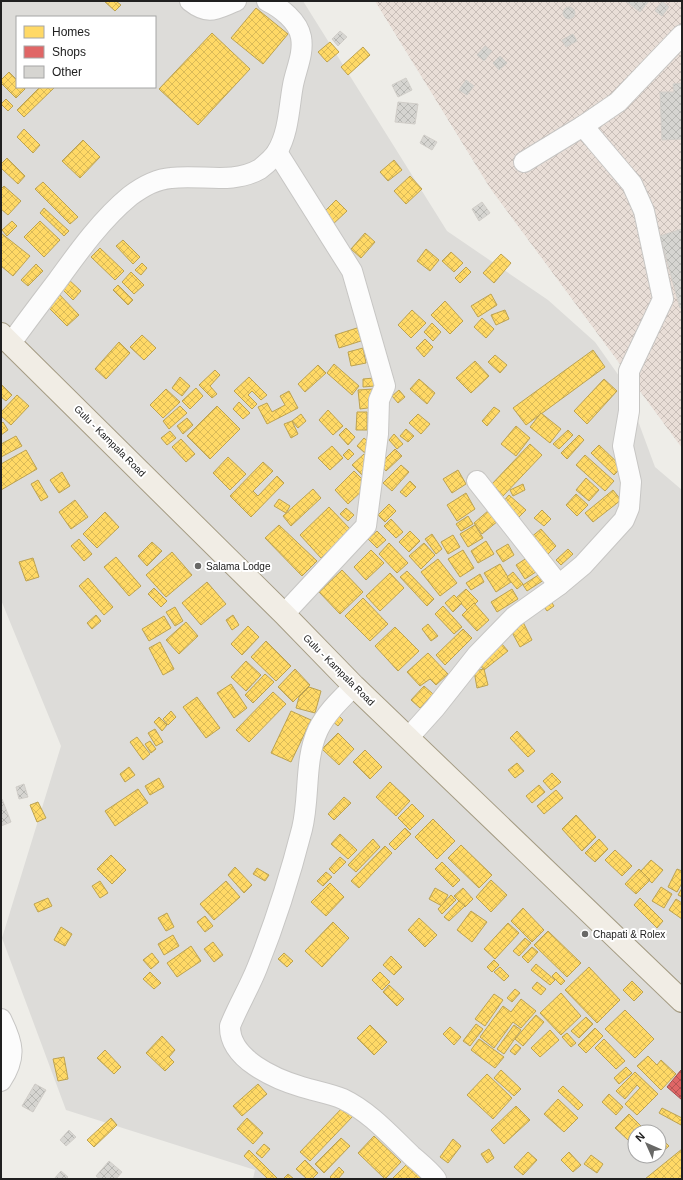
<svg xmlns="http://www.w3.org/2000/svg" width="683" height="1180" font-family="Helvetica,sans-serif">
<defs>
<pattern id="military-cross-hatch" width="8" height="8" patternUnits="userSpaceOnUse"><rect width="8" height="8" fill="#e9ded7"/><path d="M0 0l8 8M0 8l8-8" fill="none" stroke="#c8beb8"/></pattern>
<pattern id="homes-cross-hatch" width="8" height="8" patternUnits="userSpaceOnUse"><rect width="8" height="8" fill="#ffd966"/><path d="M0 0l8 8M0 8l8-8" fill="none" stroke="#daba58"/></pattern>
<pattern id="shops-cross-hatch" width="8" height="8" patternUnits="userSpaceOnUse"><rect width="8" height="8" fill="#e06666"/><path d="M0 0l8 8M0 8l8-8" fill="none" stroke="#b55454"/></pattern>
<pattern id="building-cross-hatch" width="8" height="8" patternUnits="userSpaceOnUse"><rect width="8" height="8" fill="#d6d5d1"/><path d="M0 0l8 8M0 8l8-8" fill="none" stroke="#b7b7b3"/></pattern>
</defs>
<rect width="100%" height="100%" fill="#eeede8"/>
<path fill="#dddcd9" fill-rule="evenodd" d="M1 1H303L447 231 548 300 595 342 624 383 655 467 682 490V1179H253L255 1170 66 1110 2 938 61 746 1 600ZM17 17H155V87H17ZM635 1132H659V1156H635Z"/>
<polygon fill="url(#military-cross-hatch)" points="375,1 682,1 682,448 490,188"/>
<g fill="url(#homes-cross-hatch)" stroke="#bca251">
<polygon points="104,1 116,1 121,5 115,11"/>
<polygon points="256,8 288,34 263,64 231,38"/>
<polygon points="212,33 250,69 198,125 159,89"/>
<polygon points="330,42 339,52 327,62 318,52"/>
<polygon points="363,47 370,55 348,75 341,67"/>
<polygon points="9,72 17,80 17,87 24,87 25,89 16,98 1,83 1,80"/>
<polygon points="40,87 55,87 24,117 17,110"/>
<polygon points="6,99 13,106 8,111 1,104"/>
<polygon points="24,129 40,145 33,153 17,137"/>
<polygon points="83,140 100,157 80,178 62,161"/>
<polygon points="7,158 25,176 18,184 1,168 1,164"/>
<polygon points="394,160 402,170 388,181 380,172"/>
<polygon points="410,176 422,189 406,204 394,191"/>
<polygon points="43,182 78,217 70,224 35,189"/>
<polygon points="4,186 21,201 8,215 1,209 1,189"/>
<polygon points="336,200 347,211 331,226 321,215"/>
<polygon points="44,208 69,231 64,236 40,213"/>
<polygon points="12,221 17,226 7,236 2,230"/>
<polygon points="40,221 60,240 44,257 24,237"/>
<polygon points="1,233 30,256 13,276 1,266"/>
<polygon points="365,233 375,242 361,258 351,249"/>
<polygon points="123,240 140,257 133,264 116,246"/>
<polygon points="100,248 124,271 115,280 91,257"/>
<polygon points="426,249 439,260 430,271 417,261"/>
<polygon points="451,252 463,263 454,272 442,261"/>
<polygon points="501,254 511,263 494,283 483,273"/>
<polygon points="142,263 147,268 141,275 135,270"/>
<polygon points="36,264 43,271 28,286 21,280"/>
<polygon points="466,267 471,272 460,283 455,278"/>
<polygon points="131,272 144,285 134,294 122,282"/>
<polygon points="68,279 81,291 73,300 60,287"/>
<polygon points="118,285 133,300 128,305 113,290"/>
<polygon points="56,291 79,315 67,326 44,303"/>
<polygon points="491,294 497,305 478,317 471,306"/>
<polygon points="445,301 463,321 450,334 431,315"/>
<polygon points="412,310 426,323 411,338 398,325"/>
<polygon points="505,310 509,319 496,325 491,315"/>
<polygon points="482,318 494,329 486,338 474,327"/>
<polygon points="432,323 441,332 433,341 424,332"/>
<polygon points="360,327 364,340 339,348 335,335"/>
<polygon points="142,335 156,348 144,360 130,347"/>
<polygon points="425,339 433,347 424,357 416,348"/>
<polygon points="119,342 130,353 106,379 95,369"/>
<polygon points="363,348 366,363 351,366 348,352"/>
<polygon points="593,350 605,367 526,425 513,408"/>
<polygon points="495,355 507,365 500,373 488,362"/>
<polygon points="475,361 489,376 471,393 456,378"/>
<polygon points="334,364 359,386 352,395 327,373"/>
<polygon points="318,365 326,373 305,392 298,384"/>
<polygon points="215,370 220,375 210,386 217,394 212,398 199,385"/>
<polygon points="180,377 190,386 182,396 172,388"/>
<polygon points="249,377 267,395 261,400 252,391 248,395 257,404 252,409 234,391"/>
<polygon points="374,378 375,386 363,387 363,379"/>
<polygon points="419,379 435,393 427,404 410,389"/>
<polygon points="604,379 617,391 587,424 574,411"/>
<polygon points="1,384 12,395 6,401 1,397"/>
<polygon points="196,388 203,396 190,409 182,401"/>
<polygon points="166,389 180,402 163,418 150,405"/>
<polygon points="373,389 375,407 360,409 358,390"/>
<polygon points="399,390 405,397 398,403 392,396"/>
<polygon points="289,391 298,408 267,424 258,407 267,403 272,412 285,405 280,396"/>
<polygon points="17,395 29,406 11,425 1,416 1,412"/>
<polygon points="239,402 250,413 243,419 233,409"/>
<polygon points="180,406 187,413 169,429 163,421"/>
<polygon points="217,406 240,429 210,459 187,436"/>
<polygon points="494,407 500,411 487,426 482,421"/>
<polygon points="328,410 343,426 333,435 319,420"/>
<polygon points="357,412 367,412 367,430 356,430"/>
<polygon points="541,413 561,429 550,443 530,427"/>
<polygon points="301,414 306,421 298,428 292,421"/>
<polygon points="418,414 430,424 421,434 409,423"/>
<polygon points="187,418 193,425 183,434 177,426"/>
<polygon points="292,421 298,434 291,438 284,424"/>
<polygon points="3,422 8,430 1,435 1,424"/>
<polygon points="516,426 530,438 516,456 501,444"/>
<polygon points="346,428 355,437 348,445 339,435"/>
<polygon points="406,429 414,436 408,442 400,436"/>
<polygon points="568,430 573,435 559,449 553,444"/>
<polygon points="170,431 176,438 167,445 161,438"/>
<polygon points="394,434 403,444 397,449 389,440"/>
<polygon points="579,435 584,440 567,459 561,453"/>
<polygon points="16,436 22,446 1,457 1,444"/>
<polygon points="364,438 373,446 366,454 357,446"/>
<polygon points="181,439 195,454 186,462 172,447"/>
<polygon points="530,444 542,455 502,497 490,486"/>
<polygon points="599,445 622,467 614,475 591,453"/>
<polygon points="332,446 343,458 330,470 318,458"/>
<polygon points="349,449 354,454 348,460 343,455"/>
<polygon points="395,449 402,456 386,471 380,464"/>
<polygon points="26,450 37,469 1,490 1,464"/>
<polygon points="364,454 376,466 364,477 352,465"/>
<polygon points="585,455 614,481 605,491 576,465"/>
<polygon points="228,457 246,474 230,490 213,473"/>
<polygon points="263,462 273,471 253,491 258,496 277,476 284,483 251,517 230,496"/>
<polygon points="401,465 409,472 392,491 383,483"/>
<polygon points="458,470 466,484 452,493 443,479"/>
<polygon points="354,471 368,485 348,504 335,490"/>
<polygon points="62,472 70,486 59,493 50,480"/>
<polygon points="586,478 599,490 589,501 576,490"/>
<polygon points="38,480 48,497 41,501 31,484"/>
<polygon points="410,481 416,487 406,497 400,492"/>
<polygon points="523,484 525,490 513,496 510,490"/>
<polygon points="313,489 321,498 291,526 283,516"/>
<polygon points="613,490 621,500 593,522 585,513"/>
<polygon points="466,493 475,509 457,521 447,505"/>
<polygon points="576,494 588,505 577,516 566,505"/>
<polygon points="509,495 526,510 517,519 501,504"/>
<polygon points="279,499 290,506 286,513 274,506"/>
<polygon points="75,500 88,517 71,529 59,512"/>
<polygon points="389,504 396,511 385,522 378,515"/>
<polygon points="329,507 351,530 321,558 300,535"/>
<polygon points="346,508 354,515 348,521 340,514"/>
<polygon points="489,510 498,521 482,534 474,523"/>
<polygon points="542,510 551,519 544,526 534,518"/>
<polygon points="105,512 119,527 97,548 83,534"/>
<polygon points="468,516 473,524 461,531 456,524"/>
<polygon points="391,519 403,532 396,538 384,526"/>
<polygon points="279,525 317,561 302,576 265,538"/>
<polygon points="475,525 483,538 468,547 460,534"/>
<polygon points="541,529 556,546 546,556 530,538"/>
<polygon points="377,531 386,540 377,548 368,539"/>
<polygon points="410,531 420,541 409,552 399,542"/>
<polygon points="432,534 442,549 436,554 425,539"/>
<polygon points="453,535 460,547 448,554 441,542"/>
<polygon points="79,539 92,554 84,561 71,546"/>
<polygon points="486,541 494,554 478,563 471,551"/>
<polygon points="152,542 162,551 147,566 138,556"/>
<polygon points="389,543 408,563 397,573 379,554"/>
<polygon points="424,543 435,555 421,569 409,556"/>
<polygon points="508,544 514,555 503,562 496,551"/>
<polygon points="568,549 573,554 561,565 556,560"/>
<polygon points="371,550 384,563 366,580 354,567"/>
<polygon points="463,550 474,568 460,577 448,559"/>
<polygon points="172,552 192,575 166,597 146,575"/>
<polygon points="533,554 542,568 525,579 516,565"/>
<polygon points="116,557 141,586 129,596 104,567"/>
<polygon points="33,558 39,577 26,581 19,562"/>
<polygon points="438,559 457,583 440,596 421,572"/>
<polygon points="500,564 511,582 496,592 484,573"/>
<polygon points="549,568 553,574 527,591 523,585"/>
<polygon points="342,570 363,592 340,614 319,592"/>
<polygon points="407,571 434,599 427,606 400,577"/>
<polygon points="513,572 523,584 517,589 507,577"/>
<polygon points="390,573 404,588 380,611 366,596"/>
<polygon points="480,574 484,582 471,590 466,583"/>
<polygon points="88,578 113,607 104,615 79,586"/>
<polygon points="207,582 226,604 201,625 182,603"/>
<polygon points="154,588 167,601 161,607 148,594"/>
<polygon points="466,589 478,601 468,611 456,598"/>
<polygon points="512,589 518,599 497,612 491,602"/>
<polygon points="454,595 462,603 453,612 445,603"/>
<polygon points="548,597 554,606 547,611 541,602"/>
<polygon points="363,598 388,624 370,641 345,616"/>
<polygon points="474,603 489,620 477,631 462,615"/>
<polygon points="443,606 462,627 454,634 435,614"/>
<polygon points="175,607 183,621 175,626 166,612"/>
<polygon points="96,615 101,621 92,629 87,623"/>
<polygon points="233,615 239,625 232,630 226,620"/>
<polygon points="164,616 171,628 149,641 142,629"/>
<polygon points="521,618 532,640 520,647 508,625"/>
<polygon points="186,622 198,636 179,654 166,640"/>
<polygon points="428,624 438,636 431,641 422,629"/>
<polygon points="248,626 259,637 242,655 231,644"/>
<polygon points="395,627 419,651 398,671 375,646"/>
<polygon points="463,629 472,638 445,665 436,655"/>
<polygon points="266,641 291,666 276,681 251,657"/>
<polygon points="160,642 174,669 163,675 149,648"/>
<polygon points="502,644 508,651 484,670 478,663"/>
<polygon points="428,653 448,674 436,685 430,679 420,686 407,672"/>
<polygon points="246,661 261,675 246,691 231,677"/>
<polygon points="295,669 310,685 293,702 278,687"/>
<polygon points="484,669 488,685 477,688 474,671"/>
<polygon points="265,674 274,682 253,703 245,695"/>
<polygon points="231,684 247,708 234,718 217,693"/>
<polygon points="424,686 433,694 420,708 411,700"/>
<polygon points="309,687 321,691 315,713 296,708 299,697"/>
<polygon points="273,692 286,704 249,742 236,730"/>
<polygon points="197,697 220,728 206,738 183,707"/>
<polygon points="171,711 176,717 168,725 163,719"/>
<polygon points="291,711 311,720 291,762 271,753"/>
<polygon points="337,714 343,720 338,726 331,720"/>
<polygon points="159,717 167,725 162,731 154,722"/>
<polygon points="155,729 163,742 156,746 148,733"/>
<polygon points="517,731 535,751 528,757 510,738"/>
<polygon points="338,733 354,749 339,765 322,749"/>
<polygon points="137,737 150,754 143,760 130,742"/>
<polygon points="150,741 156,749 151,753 145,744"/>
<polygon points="365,750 382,767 370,779 353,762"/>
<polygon points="517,763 524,771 515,778 508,770"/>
<polygon points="129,767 135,775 125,782 120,774"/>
<polygon points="552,773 561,782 551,790 543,781"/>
<polygon points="159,778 164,787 150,795 145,786"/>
<polygon points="390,782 410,801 396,816 376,797"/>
<polygon points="539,785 545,792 532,803 526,796"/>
<polygon points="138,789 148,803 115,826 105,811"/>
<polygon points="556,790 563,798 544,814 537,806"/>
<polygon points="344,797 351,803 334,820 328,814"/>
<polygon points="38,802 46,818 37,822 30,805"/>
<polygon points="412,804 424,816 410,830 398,818"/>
<polygon points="576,815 596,837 582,851 562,829"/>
<polygon points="433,819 455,841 437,859 415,837"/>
<polygon points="405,828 411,834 395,850 389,844"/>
<polygon points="340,834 357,850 348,859 331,844"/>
<polygon points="373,839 380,847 356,872 348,865"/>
<polygon points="599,839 608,849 595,862 585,853"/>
<polygon points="461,845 492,875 479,888 448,858"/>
<polygon points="385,846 392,853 359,888 351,881"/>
<polygon points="615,850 632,866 622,876 605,860"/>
<polygon points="111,855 126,870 112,884 97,869"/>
<polygon points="340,857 346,862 334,874 329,869"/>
<polygon points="651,860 663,870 652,883 640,872"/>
<polygon points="442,862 460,880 453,887 435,869"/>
<polygon points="235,867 252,885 244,893 228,875"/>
<polygon points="257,868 269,875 265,881 253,874"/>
<polygon points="639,869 650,880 636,894 625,884"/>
<polygon points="677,869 682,871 682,883 677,892 668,887"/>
<polygon points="326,872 332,877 323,886 317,881"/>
<polygon points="491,880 507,895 491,912 476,897"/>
<polygon points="100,881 108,893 100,898 92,886"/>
<polygon points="226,881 240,897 214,920 200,904"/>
<polygon points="330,883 344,897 326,916 311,902"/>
<polygon points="661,887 672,894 664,908 652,901"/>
<polygon points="435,888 448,895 442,906 429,899"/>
<polygon points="463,888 473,899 465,907 454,896"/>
<polygon points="682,888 682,897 678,895"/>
<polygon points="451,895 456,900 442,914 438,909"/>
<polygon points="48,898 52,906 38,912 34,904"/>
<polygon points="640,898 663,921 657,928 634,905"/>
<polygon points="676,899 682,903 682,919 669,910"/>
<polygon points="459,901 465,906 449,921 444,917"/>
<polygon points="523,908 544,930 532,942 511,921"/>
<polygon points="471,911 487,922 472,942 457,930"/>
<polygon points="167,913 174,927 166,931 158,918"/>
<polygon points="205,916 213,926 205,932 197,922"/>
<polygon points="419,918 437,935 425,947 408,930"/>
<polygon points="333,922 349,938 322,967 305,951"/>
<polygon points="508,923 519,933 495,959 484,949"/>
<polygon points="61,927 72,934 65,946 54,940"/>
<polygon points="548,931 581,963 567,977 534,945"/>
<polygon points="173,935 179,946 164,955 158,944"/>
<polygon points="525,938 531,943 519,956 513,951"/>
<polygon points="213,942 223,955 214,962 204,949"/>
<polygon points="191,946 201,961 177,977 167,963"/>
<polygon points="532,947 538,952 528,963 522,957"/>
<polygon points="152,953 159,962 151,969 143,960"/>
<polygon points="284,953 293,961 287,967 278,959"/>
<polygon points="391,956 402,967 394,975 383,965"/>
<polygon points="494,960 499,965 492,972 487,967"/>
<polygon points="536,964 555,980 550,985 531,970"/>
<polygon points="500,967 509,976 504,981 494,972"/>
<polygon points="589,967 620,1000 597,1023 565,990"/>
<polygon points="150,972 161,983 154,989 143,979"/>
<polygon points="380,972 390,982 382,990 372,980"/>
<polygon points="556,972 565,981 561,985 552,976"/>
<polygon points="632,981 643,992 634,1001 623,990"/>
<polygon points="537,982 546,989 541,995 532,988"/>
<polygon points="389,985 404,999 397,1006 383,992"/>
<polygon points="515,989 520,993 512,1002 507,998"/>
<polygon points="561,993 581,1016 561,1035 540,1013"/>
<polygon points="494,994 503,1000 485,1026 475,1019"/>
<polygon points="521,999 536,1011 521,1028 513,1022 494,1048 480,1037 503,1006 511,1012"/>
<polygon points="625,1010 654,1039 635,1058 605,1029"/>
<polygon points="536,1015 544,1022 523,1046 515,1039"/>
<polygon points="586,1017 593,1024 579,1038 571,1031"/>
<polygon points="476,1024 483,1029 470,1046 463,1041"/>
<polygon points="370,1025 387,1042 374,1055 357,1038"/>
<polygon points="514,1025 521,1030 504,1054 497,1049"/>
<polygon points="450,1027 461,1037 454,1045 443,1034"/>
<polygon points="595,1028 603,1036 586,1053 578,1045"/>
<polygon points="550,1030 559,1040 540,1057 531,1048"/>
<polygon points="567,1033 576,1043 571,1047 562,1037"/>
<polygon points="162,1036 175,1050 169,1057 174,1062 165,1071 146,1053"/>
<polygon points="479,1039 504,1057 495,1068 471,1050"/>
<polygon points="604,1039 625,1061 616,1069 595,1048"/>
<polygon points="516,1044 521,1048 515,1055 510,1051"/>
<polygon points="105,1050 121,1067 114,1074 97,1058"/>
<polygon points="648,1056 657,1065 661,1060 676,1074 661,1090 637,1066"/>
<polygon points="64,1057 68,1079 58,1081 53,1059"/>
<polygon points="626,1067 632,1073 619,1084 614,1078"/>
<polygon points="501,1070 521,1089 514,1096 494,1078"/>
<polygon points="635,1072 658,1094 637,1115 625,1104 640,1088 637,1085 625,1099 616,1091"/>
<polygon points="487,1074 512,1098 493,1119 467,1095"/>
<polygon points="258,1084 267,1094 242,1116 233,1106"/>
<polygon points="563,1086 583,1105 578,1110 558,1091"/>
<polygon points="609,1094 623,1107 616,1115 602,1102"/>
<polygon points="558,1099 578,1118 564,1132 544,1114"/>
<polygon points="344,1106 354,1115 310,1161 300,1152"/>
<polygon points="516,1106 530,1120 504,1144 491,1130"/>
<polygon points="662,1108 682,1118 681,1125 659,1113"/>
<polygon points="629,1114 641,1126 628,1140 615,1128"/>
<polygon points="111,1118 117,1125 94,1147 87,1140"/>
<polygon points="247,1118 263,1133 253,1144 237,1129"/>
<polygon points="374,1136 401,1162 385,1179 358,1153"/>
<polygon points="341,1138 350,1146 324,1173 315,1164"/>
<polygon points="453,1139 461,1146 448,1163 440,1157"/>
<polygon points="662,1139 669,1146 659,1155 659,1142"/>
<polygon points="264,1144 270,1149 262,1158 256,1153"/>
<polygon points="489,1149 494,1158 487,1163 481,1154"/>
<polygon points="682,1149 682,1179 645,1179"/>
<polygon points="249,1150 278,1179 268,1179 244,1156"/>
<polygon points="528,1152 537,1160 523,1175 514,1167"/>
<polygon points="569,1152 581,1165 573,1172 561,1160"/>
<polygon points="591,1155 603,1164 597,1173 584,1164"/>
<polygon points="305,1160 318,1173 312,1179 307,1179 296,1169"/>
<polygon points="407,1164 422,1179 392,1179"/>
<polygon points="339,1167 344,1172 338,1179 332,1179 330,1177"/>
<polygon points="288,1174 294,1179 283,1179"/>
</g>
<polygon fill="url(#shops-cross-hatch)" stroke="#a65151" points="681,1070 682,1071 682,1100 667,1087"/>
<g fill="url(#building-cross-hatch)" stroke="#d1cec9">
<polygon points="626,1 649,1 640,12"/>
<polygon points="662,1 669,7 662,16 655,11"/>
<circle cx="569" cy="13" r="6"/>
<polygon points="340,31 347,37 338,46 332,39"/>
<polygon points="573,34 577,41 566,47 562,40"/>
<polygon points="485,46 492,51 484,61 477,55"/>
<polygon points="500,56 507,63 499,70 493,63"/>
<polygon points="406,78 412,90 398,97 392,85"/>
<polygon points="466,80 474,86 467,95 459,90"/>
<polygon points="682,83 682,139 662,140 660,92 674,92 673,84"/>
<polygon points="398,102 418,104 415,124 395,122"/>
<polygon points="424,135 437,142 432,150 420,143"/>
<polygon points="482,202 490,213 479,221 472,209"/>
<polygon points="682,229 682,307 680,308 660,236"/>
<polygon points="24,784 28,797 19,799 16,787"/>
<polygon points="1,799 2,799 11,822 1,826"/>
<polygon points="35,1084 46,1090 33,1112 22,1106"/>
<polygon points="69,1130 76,1137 66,1146 60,1140"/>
<polygon points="109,1161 122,1172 116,1179 100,1179 96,1176"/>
<polygon points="61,1171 68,1177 66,1179 54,1179"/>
</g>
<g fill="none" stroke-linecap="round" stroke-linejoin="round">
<g stroke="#c7c6c4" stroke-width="22">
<g id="minor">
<path d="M190 1C209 16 216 9 236 1"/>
<polyline points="277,152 352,271 385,386 379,400 378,434 366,526 284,614"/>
<polyline points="524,162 583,126 618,102 682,35"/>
<path d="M11 343C26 322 42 301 58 280 79 251 102 219 130 196 142 187 157 179 171 178 201 174 232 185 260 169 265 165 274 157 277 152 289 132 289 106 293 85 296 69 304 54 301 37 298 21 281 8 267 1"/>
<polyline points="477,481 559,585"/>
<path d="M354 686C341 699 326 713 318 730 304 760 310 797 302 829 290 876 275 923 257 968 249 988 238 1006 230 1026 229 1059 275 1079 302 1087 315 1091 331 1094 343 1099 370 1112 391 1136 412 1156 420 1163 429 1170 436 1179"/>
<polyline points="408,738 435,708 477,655 514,617 559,585 583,565 624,520 629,508 631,482 623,446 629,411 629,371 663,299 644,211 632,184 583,126"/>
<path d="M1 1019C13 1043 17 1057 1 1081"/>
</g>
</g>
<g stroke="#a59c84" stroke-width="24">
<polyline id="major" points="1,334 284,614 354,686 682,1001"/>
</g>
<use href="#minor" stroke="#fcfcfc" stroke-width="20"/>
<use href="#major" stroke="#f1ede5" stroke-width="22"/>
</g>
<g fill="#686866" stroke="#fff" stroke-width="1.5">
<circle cx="198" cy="566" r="4"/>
<circle cx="585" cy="934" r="4"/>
</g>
<g text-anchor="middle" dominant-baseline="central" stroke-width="4" stroke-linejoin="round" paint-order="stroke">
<g font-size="10" fill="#202020" stroke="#fff">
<text transform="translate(110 441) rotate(45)">Gulu - Kampala Road</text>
<text transform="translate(339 670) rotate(45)">Gulu - Kampala Road</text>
</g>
<g font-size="10" fill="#202020" stroke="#fff" text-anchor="start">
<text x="206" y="566">Salama Lodge</text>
<text x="593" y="934">Chapati &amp; Rolex</text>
</g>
</g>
<rect width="683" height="1180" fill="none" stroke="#202020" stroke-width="4"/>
<rect x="16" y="16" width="140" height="72" fill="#ffffff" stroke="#a6a6a6"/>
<rect x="24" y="26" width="20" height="12" fill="#ffd966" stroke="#a6a6a6"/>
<text x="52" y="36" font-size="12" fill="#202020">Homes</text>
<rect x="24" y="46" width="20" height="12" fill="#e06666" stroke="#a6a6a6"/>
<text x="52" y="56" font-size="12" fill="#202020">Shops</text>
<rect x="24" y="66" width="20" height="12" fill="#d6d5d1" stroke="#a6a6a6"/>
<text x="52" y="76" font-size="12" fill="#202020">Other</text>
<g transform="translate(647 1144) rotate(315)"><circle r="19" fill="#ffffff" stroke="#a6a6a6"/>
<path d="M0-3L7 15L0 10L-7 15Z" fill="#686866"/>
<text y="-6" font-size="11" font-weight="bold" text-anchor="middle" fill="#202020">N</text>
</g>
</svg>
